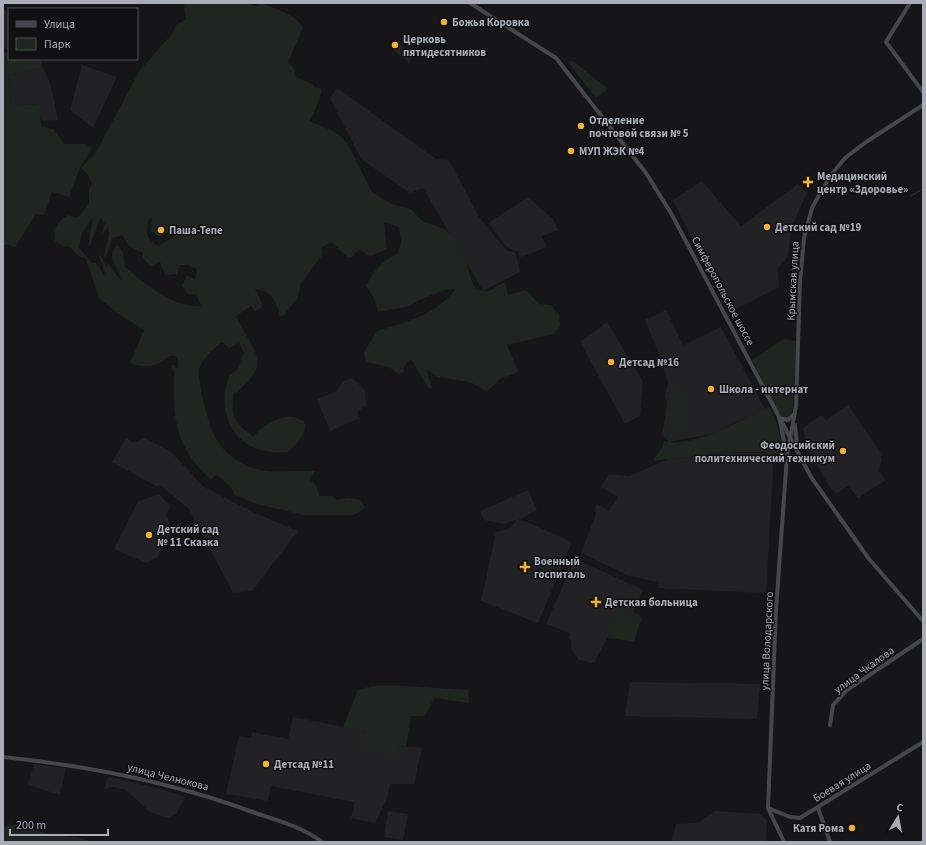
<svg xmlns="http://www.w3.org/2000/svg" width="926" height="845" font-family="'Source Sans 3',sans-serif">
<rect width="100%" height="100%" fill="#161618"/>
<g fill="#222225">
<polygon points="3,7 9,15 9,50 3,48"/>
<polygon points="395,42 415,53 409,63 391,48"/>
<polygon points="82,65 117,77 93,128 70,110"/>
<polygon points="43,68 50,82 58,120 41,121 38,104 11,106 8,75"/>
<polygon points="337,88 436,159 449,160 479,217 506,250 516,253 520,272 483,291 423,188 410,193 361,159 330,98"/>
<polygon points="702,181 741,226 798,184 807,192 791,229 788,257 778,268 779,287 729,313 673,200"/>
<polygon points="528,197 553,219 558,230 542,236 547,247 521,257 518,252 507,247 488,223"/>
<polygon points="666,310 683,345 721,327 765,409 711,434 669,442 664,437 663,431 667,404 665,397 668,382 660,356 645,320"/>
<polygon points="607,322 643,382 640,416 625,424 580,342"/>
<polygon points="352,378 365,390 366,406 357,411 360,418 330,431 317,399 335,392 344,381"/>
<polygon points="848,405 880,452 882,460 879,470 886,480 858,498 848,486 836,494 829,486 807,449 803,428 821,415 826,420"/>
<polygon points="126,438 134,443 145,438 171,452 204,487 253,512 298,531 252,591 233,593 197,524 193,522 194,518 189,509 160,485 156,486 112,462"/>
<polygon points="725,453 774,453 766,593 658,588 659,582 629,576 581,553 596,514 595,512 596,503 609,511 618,497 601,487 609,474 629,476 669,459"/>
<polygon points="528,490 537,510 518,520 527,522 572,542 538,623 481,601 496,532 509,529 517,520 503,524 484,520 480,511"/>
<polygon points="159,494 171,507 166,515 173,530 158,557 146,563 114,549 138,501"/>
<polygon points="578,560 643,590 633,612 640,615 641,619 634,641 607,638 594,663 579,660 571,648 571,640 569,639 570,633 546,624 573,563"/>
<polygon points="630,682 760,684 757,719 625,716"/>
<polygon points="293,717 366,731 363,750 397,756 399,746 422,748 414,784 390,784 387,799 375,823 351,818 354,802 271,786 268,801 226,794 239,736 251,738 252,732 288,739"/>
<polygon points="34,764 66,768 60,795 28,785"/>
<polygon points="108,776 160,789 185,797 177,813 169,818 151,813 126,790 113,787 104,789"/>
<polygon points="388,811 408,814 403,840 384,837"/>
<polygon points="715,811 760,814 767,821 766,842 672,842 676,824 698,823"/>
</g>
<g fill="#1e261f" fill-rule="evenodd">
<path d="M186 3H248L255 6 262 3C274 9 298 15 303 28L288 62 294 69 296 77 314 85V87L322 89 320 98 310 121C323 127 337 131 347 143L372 192 392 204 411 209 422 221 444 229 454 237 467 260 470 277 476 290 489 291 505 282 508 295 526 290 539 304 551 305 559 315 560 326 554 334 507 345 518 371C512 377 506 375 500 379 495 383 493 388 486 391L470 382 438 377 426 369 432 389 428 388 411 359 404 366V372L398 374 389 367 366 362 364 352 377 331C406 322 437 315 455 289L445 290 419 300 410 306 378 312 374 298 366 286C373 271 383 261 398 253L401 242 399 227 384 222 387 249 370 256 360 250 356 252 351 258 347 257 332 242 322 247 323 254 301 283 297 299 283 316H280C276 301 272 291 255 289L262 303 261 308 255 311 251 306 236 316C242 331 263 355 256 370 252 378 244 385 238 392L234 393C230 419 235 422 253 437 261 427 278 415 292 417 296 417 300 420 304 421 308 434 296 444 288 452 249 457 220 431 225 390 226 386 228 378 230 375 232 373 235 372 237 370 240 364 241 358 244 353L239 343 229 348 222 342C214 348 202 359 199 369 197 380 209 427 215 437 219 444 228 455 235 459 262 478 285 469 315 471L309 479 316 485 319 496H332L336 500 349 498 361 500 365 508 354 515H304L257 504 234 495 232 488 217 475 211 479C175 449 172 415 174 371L171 366 174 364 178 369V359L175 356C168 355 167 359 161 362 151 368 140 367 130 363L144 330 116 312 99 298 86 259 79 256 70 247 63 246 55 241C54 228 57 222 68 215L77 218 89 204V190L92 184 88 175 81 168 96 152 140 70 172 34 176 25 186 19 184 5ZM93 217 88 246 91 244 100 218 105 223 101 236 108 226C111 235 105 247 104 257L107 255 112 238 122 235 129 246 143 253V258L150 266 160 262 165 275 177 274 180 265H188L197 269 195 280 187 275 182 286 188 294H196L201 306C171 307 147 285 125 267L123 252 118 245C104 256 120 268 121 281L108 263 107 269 102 257 98 254 105 272 104 275 96 263H92L79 248 82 233ZM152 218 151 231 159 237 170 231V227L175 232 168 241 158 246C144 236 147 235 148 220Z"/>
<polygon points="3,52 9,52 9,59 40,59 43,68 8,75 11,106 39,104 41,126 53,129 64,144 86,144 92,148 80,168 69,197 52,192 44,215 36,214 15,247 3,244"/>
<polygon points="573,61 608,89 596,98 568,62"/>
<polygon points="784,339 796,341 793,404 792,413 786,418 782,417 779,413 752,360"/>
<path d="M680 388 688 393 689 427 685 434C679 435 673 435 670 429L669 394 673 390Z"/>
<path d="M769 407C778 422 781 438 783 455 750 447 688 457 653 461L662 448 664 441C693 449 742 419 769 407Z"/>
<polygon points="628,589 641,593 633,612 621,605"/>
<polygon points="622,611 641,619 634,641 607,638 618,613"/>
<polygon points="372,686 405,686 468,690 469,703 434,698 425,716 411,716 406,747 399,746 397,757 362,750 366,731 343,727 358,690"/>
<polygon points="12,825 20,825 52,835 81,838 91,842 3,842 3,827"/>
</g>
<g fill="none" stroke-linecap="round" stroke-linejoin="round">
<polyline stroke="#2c353c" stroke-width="1" points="911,196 921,190"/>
<g stroke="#45474d" stroke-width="4">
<polyline points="470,3 556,58 646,173 672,215 811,477 869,559 923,621"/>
<polyline points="910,3 886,42 923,92"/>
<polyline points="779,418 788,420 793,415"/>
<polyline points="780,421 786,452"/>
<polyline points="795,425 797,446"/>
<polyline points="830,725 833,705 847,690 923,639"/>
<path d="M3 757C90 766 176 783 258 814 280 821 304 828 322 842"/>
<polyline points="768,808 790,817 800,818 923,742"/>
<polyline points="818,808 830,842"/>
<polyline points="784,842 768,808 776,610 787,456 796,406 800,282 804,238 812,208 819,195 831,175 845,158 866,142 923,105"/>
</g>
</g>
<g fill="#f2b134" stroke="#111113" stroke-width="1.5">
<circle cx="444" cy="22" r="4"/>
<circle cx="395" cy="45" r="4"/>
<circle cx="581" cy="126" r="4"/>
<circle cx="571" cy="151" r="4"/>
<path d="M806 176h4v4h4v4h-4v4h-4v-4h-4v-4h4z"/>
<circle cx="767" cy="227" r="4"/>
<circle cx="161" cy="230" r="4"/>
<circle cx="611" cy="362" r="4"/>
<circle cx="711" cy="389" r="4"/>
<circle cx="843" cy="451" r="4"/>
<circle cx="149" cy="535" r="4"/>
<path d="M523 561h4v4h4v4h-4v4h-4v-4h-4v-4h4z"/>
<path d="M594 596h4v4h4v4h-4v4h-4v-4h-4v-4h4z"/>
<circle cx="266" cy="764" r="4"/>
<circle cx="852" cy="828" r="4"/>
</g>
<g text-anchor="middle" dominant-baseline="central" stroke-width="3" stroke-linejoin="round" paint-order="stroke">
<g font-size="11" font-weight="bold" fill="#a8adb8" stroke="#111113" text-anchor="start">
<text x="452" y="22">Божья Коровка</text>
<text x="403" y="39">Церковь<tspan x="403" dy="13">пятидесятников</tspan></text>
<text x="589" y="120">Отделение<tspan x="589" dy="13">почтовой связи № 5</tspan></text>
<text x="579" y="151">МУП ЖЭК №4</text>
<text x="817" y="176">Медицинский<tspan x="817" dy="13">центр «Здоровье»</tspan></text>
<text x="775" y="227">Детский сад №19</text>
<text x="169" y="230">Паша-Тепе</text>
<text x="619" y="362">Детсад №16</text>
<text x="719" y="389">Школа - интернат</text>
<text x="835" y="445" text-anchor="end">Феодосийский<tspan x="835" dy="13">политехнический техникум</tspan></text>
<text x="157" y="529">Детский сад<tspan x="157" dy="13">№ 11 Сказка</tspan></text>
<text x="534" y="561">Военный<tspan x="534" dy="13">госпиталь</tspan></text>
<text x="605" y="602">Детская больница</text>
<text x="274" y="764">Детсад №11</text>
<text x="844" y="828" text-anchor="end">Катя Рома</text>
</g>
<g font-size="11" fill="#a8adb8" stroke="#111113">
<text transform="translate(793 281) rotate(-87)">Крымская улица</text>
<text transform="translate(723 291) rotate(62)">Симферопольское шоссе</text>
<text transform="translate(767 641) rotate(-87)">улица Володарского</text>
<text transform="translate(864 670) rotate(-36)">улица Чкалова</text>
<text transform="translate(168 777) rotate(14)">улица Челнокова</text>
<text transform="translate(842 782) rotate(-32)">Боевая улица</text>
</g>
</g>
<rect width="926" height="845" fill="none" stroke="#a8adb8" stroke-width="8"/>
<rect x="8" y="8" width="130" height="52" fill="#111113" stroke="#4d4f55"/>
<rect x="16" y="21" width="20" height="6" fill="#45474d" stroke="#4d4f55"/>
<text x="44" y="28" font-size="12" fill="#a8adb8">Улица</text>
<rect x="16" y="38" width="20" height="12" fill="#1e261f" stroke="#4d4f55"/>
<text x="44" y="48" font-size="12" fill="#a8adb8">Парк</text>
<g transform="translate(898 817) rotate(10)" stroke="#111113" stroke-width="3" paint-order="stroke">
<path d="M0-3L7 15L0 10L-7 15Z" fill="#a8adb8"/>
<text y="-6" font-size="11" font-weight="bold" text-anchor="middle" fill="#a8adb8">С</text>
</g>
<path d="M10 829v6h98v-6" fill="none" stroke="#a8adb8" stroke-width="2"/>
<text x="16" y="829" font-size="12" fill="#a8adb8" stroke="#111113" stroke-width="3" paint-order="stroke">200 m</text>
</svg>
